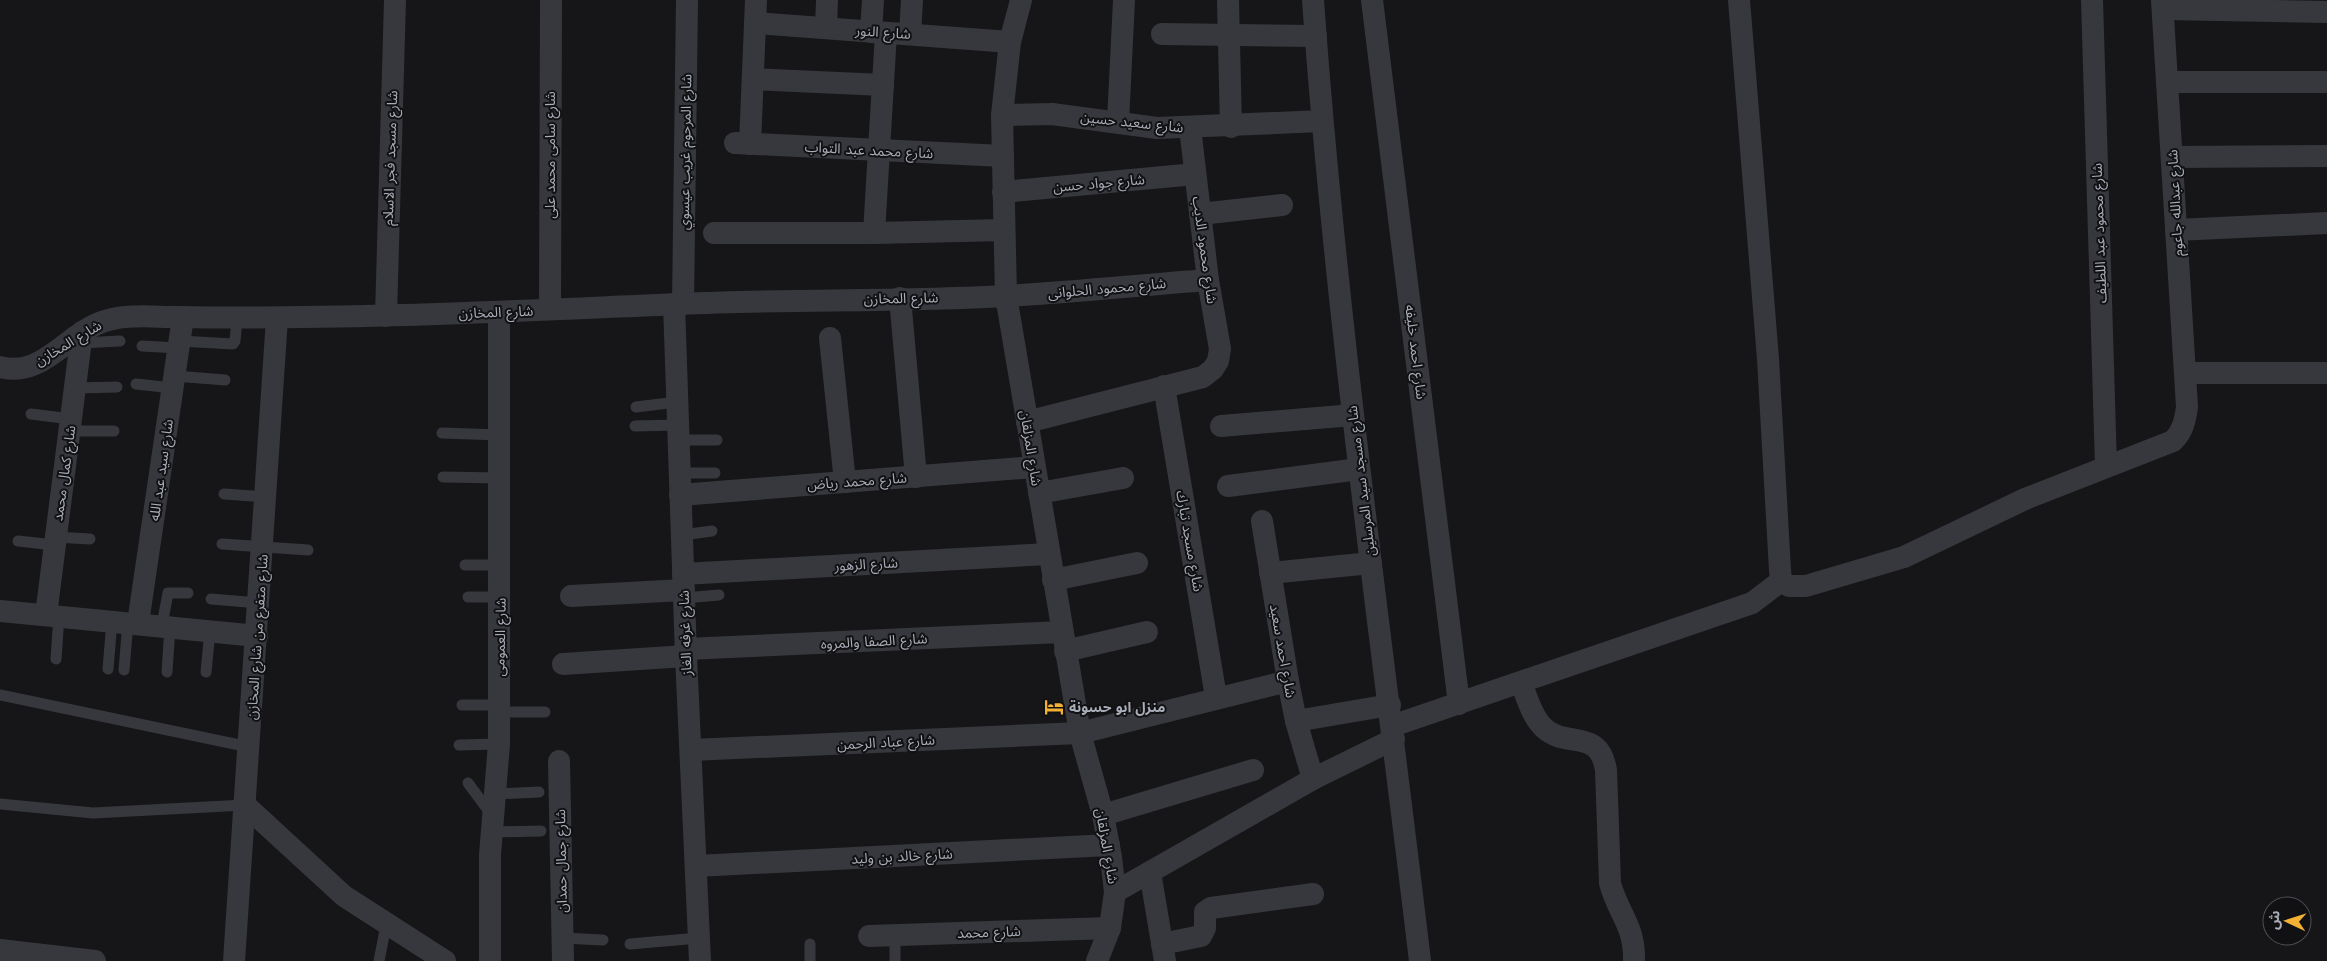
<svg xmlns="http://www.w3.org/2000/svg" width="2327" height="961" font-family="'Work Sans','Noto Sans Arabic',sans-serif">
<rect width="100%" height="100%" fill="#161618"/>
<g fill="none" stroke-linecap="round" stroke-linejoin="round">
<g stroke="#37383d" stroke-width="11">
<polyline points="180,341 233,344 235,341 237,319"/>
<polyline points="81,343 120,341"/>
<polyline points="142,346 179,348"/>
<polyline points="175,376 225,380"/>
<polyline points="136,384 173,388"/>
<polyline points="75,388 117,387"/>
<polyline points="636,407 677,402"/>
<polyline points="31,414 71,419"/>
<polyline points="635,426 678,425"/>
<polyline points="69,431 114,431"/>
<polyline points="442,433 500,435"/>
<polyline points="679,440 717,440"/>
<polyline points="679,473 715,473"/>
<polyline points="443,477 500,478"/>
<polyline points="224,494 266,497"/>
<polyline points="682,535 712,531"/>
<polyline points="55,537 90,539"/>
<polyline points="18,541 54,545"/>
<polyline points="222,544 308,550"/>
<polyline points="465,565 501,565"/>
<polyline points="468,597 501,597"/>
<polyline points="684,598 719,595"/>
<polyline points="211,599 259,603"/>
<polyline points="162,625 168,593 188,593"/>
<polyline points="56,659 59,616"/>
<polyline points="108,669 112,621"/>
<polyline points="124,670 128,622"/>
<polyline points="167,672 170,627"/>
<polyline points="206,672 210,631"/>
<polyline points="0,695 249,747"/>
<polyline points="462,705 499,705"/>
<polyline points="499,712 545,712"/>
<polyline points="459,745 499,744"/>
<polyline points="468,783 491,814"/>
<polyline points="496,794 539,792"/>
<polyline points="0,804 93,813 245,805"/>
<polyline points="491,832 541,831"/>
<polyline points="895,936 895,961"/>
<polyline points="563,938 603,940"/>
<polyline points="630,944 699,938"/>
<polyline points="379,961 386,925"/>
<polyline points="810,961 810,944"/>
</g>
<g stroke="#37383d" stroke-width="22">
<polyline points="1021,0 1010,42 1002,115 1006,296 1080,733 1103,815 1111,857 1115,892 1110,928 1097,961"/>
<polyline points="1228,0 1231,127"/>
<path d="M1313 0C1336 322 1382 641 1420 961"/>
<polyline points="1372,0 1459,704"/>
<path d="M1739 0 1768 359 1780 570 1781 581 1789 586H1806L1904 557 2025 499 2173 441C2183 431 2185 421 2187 407L2162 0"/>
<polyline points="2092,0 2106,466"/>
<polyline points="2163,9 2327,12"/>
<polyline points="755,23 1010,42"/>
<polyline points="826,28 827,0"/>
<polyline points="871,32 873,0"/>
<polyline points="910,34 912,0"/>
<polyline points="1162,34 1316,36"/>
<polyline points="753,79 883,85"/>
<polyline points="2167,82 2327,82"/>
<polyline points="1002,115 1052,114 1157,128 1322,121"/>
<polyline points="1118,122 1124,0"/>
<polyline points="735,143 1003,156"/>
<polyline points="750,144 756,0"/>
<polyline points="2172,157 2327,156"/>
<polyline points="1003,192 1195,174"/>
<polyline points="1200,214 1282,205"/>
<polyline points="2176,230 2327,223"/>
<polyline points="714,233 874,233 1004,230"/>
<polyline points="874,233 886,33"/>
<polyline points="900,298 916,477"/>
<polyline points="674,304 686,656 700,961"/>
<polyline points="683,304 687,0"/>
<polyline points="550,309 551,0"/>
<polyline points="386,316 395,0"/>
<polyline points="830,338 845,482"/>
<path d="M0 367C40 378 64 338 97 324 122 313 150 317 176 317 345 320 512 311 680 304 789 299 898 302 1006 296 1074 292 1141 285 1208 280"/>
<polyline points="2185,373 2327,373"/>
<polyline points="1164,386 1216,697"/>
<polyline points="1027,422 1203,377 1213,369 1218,361 1220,349 1208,280 1190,128"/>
<polyline points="1221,426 1353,415"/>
<polyline points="1228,486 1359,469"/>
<polyline points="1039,493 1123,478"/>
<polyline points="680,495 1034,467"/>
<polyline points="1262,521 1288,681 1296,721 1313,779"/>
<polyline points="1270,573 1371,563"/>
<polyline points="683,574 1048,554"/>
<polyline points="1053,580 1137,563"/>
<polyline points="571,596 684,590"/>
<polyline points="0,611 257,636"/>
<polyline points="46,615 82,332"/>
<polyline points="138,623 183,317"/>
<polyline points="686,649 1062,632"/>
<polyline points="1065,651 1147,632"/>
<polyline points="563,664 686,656"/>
<path d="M1521 683C1527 697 1532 717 1544 728 1566 749 1599 727 1606 770L1610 883C1618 914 1635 925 1634 961"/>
<polyline points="1296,721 1390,705"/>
<polyline points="1392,726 1752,603 1781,581"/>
<polyline points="691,750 1080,733 1288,681"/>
<polyline points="559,761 563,961"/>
<polyline points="245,805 344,896 445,961"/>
<polyline points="1103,815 1253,770"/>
<polyline points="696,866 1109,845"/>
<polyline points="1150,872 1165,961"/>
<polyline points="1115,892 1313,779 1394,739"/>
<polyline points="869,936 1110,928"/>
<polyline points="1162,944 1201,936 1205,928 1205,912 1211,908 1313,894"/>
<polyline points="0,950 95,961"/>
<polyline points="234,961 277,318"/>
<polyline points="490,961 490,855 499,744 499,312"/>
</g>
</g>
<defs>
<g id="hotel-bare" transform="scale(1.5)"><path d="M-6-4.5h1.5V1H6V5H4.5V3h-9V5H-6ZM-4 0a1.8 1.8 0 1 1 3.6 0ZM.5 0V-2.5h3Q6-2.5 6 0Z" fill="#f2b134" stroke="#111113" stroke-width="2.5" paint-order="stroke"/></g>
</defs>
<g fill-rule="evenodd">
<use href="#hotel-bare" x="1054" y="707"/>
</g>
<g text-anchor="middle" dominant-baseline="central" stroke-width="4" stroke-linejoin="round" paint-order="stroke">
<g font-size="14" fill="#a8adb8" stroke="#111113">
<text transform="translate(883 32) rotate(4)">شارع النور</text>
<text transform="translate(1132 122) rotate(6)">شارع سعيد حسين</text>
<text transform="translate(869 150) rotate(3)">شارع محمد عبد التواب</text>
<text transform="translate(685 152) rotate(-89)">شارع المرحوم غريب عيسوي</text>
<text transform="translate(550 155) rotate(-90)">شارع سامى محمد على</text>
<text transform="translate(390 158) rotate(-88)">شارع مسجد فجر الاسلام</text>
<text transform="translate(1099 183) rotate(-5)">شارع جواد حسن</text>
<text transform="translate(2175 203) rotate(-93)">شارع عبدالله جاعوم</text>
<text transform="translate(2099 233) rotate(-92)">شارع محمود عبد اللطيف</text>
<text transform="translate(1205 250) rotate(82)">شارع محمود الديب</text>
<text transform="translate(1107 288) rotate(-5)">شارع محمود الحلوانى</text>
<text transform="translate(901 298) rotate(-1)">شارع المخازن</text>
<text transform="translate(496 312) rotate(-2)">شارع المخازن</text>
<text transform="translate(68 343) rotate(-31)">شارع المخازن</text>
<text transform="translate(1416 352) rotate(83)">شارع احمد خليفه</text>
<text transform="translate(1031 448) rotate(81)">شارع المزلقان</text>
<text transform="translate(161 470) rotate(-82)">شارع سيد عبد الله</text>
<text transform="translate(64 473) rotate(-82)">شارع كمال محمد</text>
<text transform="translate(857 481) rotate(-4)">شارع محمد رياض</text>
<text transform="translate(1361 481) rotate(-97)">شارع مسجد سيد المرسلين</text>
<text transform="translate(1190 541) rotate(80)">شارع مسجد تبارك</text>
<text transform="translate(866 564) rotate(-3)">شارع الزهور</text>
<text transform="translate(685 633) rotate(-92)">شارع غرفه الغاز</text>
<text transform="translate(257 637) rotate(-86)">شارع متفرع من شارع المخازن</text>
<text transform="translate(500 637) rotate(-89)">شارع العمومى</text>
<text transform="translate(874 641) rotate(-3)">شارع الصفا والمروه</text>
<text transform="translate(1283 651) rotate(80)">شارع احمد سعيد</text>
<text transform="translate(886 742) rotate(-3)">شارع عباد الرحمن</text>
<text transform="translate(1107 846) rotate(80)">شارع المزلقان</text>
<text transform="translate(902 856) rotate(-3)">شارع خالد بن وليد</text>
<text transform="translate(561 861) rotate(-91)">شارع جمال حمدان</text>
<text transform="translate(989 932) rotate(-2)">شارع محمد</text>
</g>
<g font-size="14" font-weight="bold" fill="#a8adb8" stroke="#111113" text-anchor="start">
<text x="1069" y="707">منزل ابو حسونة</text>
</g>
</g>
<g transform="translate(2287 921) rotate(274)"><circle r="24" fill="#111113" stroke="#4d4f55"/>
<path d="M0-4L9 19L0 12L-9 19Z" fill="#f2b134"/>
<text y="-8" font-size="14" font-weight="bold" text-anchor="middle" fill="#a8adb8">ش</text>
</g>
</svg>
